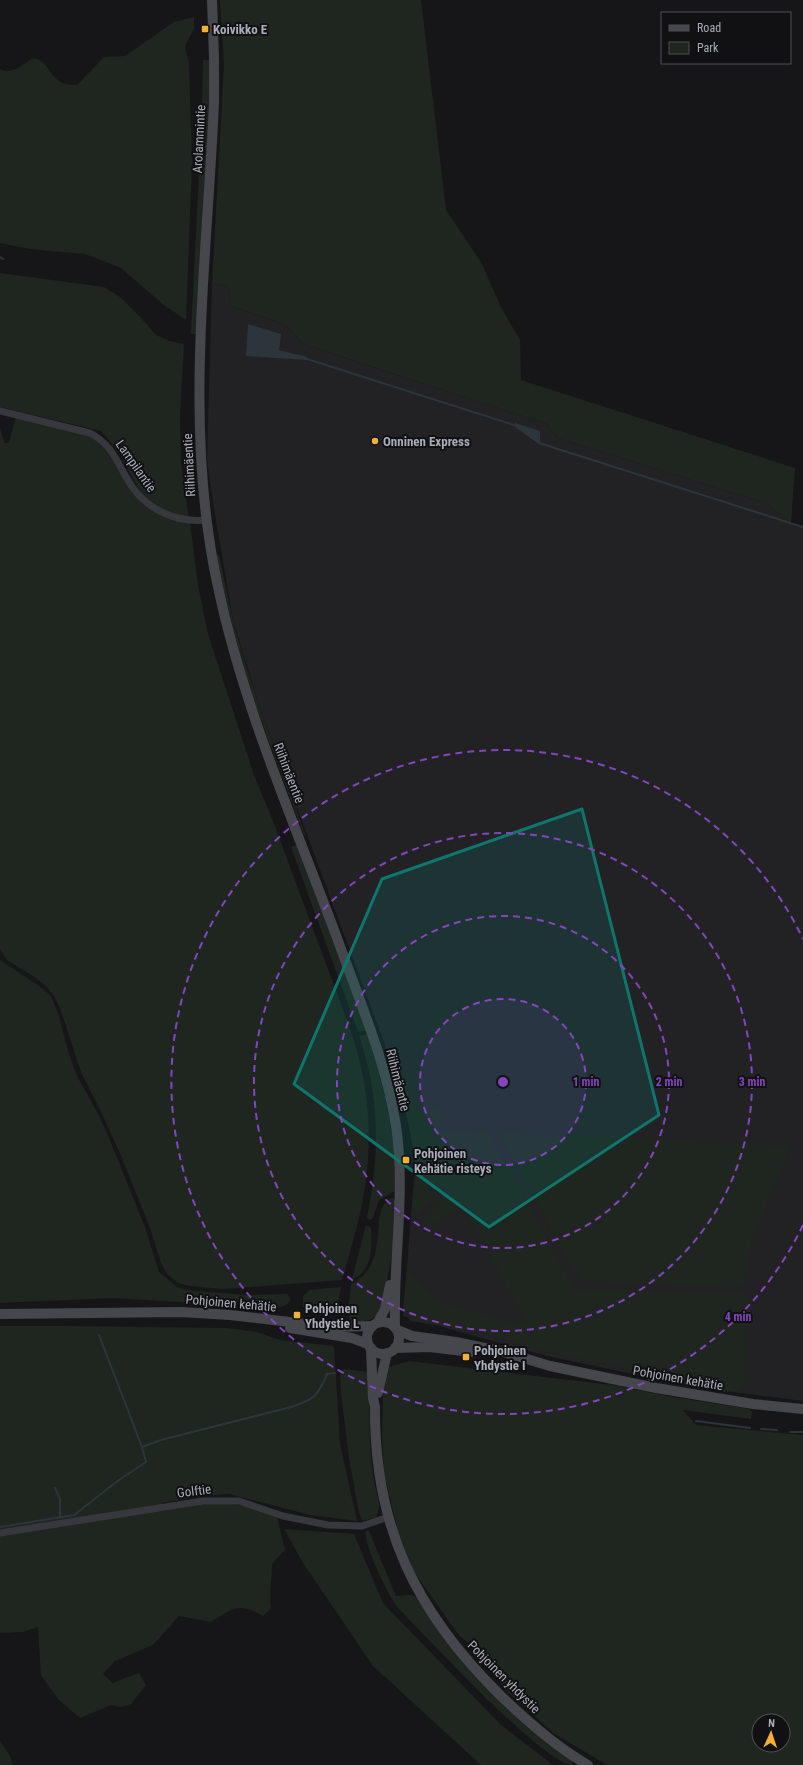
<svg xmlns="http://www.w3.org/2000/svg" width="803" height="1765" font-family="'Roboto Condensed',sans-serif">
<rect width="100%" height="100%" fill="#161618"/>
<polygon fill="#222225" points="212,282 228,287 231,306 286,325 303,344 547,424 558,438 766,503 791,523 803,527 803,1401 694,1387 547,1356 403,1316 417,1141 409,1110 260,708 233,621 212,496 207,460"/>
<g fill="#1e261f" fill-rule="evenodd">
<polygon points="220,0 421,0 446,210 481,262 501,307 520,340 521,380 795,468 791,523 766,503 558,438 547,424 303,344 286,325 231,306 228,287 212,282 224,65"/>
<path d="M194 17V29L185 46 189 63 192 163 186 320 164 305 121 268 85 254 30 249 0 243V69C11 76 23 64 33 58 54 62 47 86 77 85L104 57 125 56 174 22Z"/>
<polygon points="203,60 210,60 208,147 206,150 201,149 201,145"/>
<polygon points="200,153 207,154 198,334 191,334"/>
<path d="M0 273 104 287 120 297 141 318 156 335 170 341 184 344 180 415 181 463 189 519C175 514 160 510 149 500 137 490 131 474 124 461 117 450 110 441 101 431L0 407Z"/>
<path d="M16 417 95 437 101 442 144 504 190 523 198 585 208 634 254 775 273 821 351 1031C372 1094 374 1153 359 1218 354 1239 348 1259 342 1280L223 1289 190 1286 178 1283 167 1274 161 1263 150 1228 119 1151 102 1114 81 1072 60 1008 54 996 46 986 36 978 7 960 0 950V429L5 443 9 442Z"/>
<polygon points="219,555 233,621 245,663 260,708 306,836 304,835 250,690 238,648 215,556"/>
<polygon points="296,845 299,846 367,1030 358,1032 291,847"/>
<polygon points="0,960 42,988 51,996 58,1013 69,1054 77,1076 100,1117 109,1138 145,1227 159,1272 177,1287 193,1291 248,1295 287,1294 291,1300 286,1305 277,1308 113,1298 0,1303"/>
<path d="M367 1034C384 1087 397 1136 395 1191L379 1200 373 1218 370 1220 367 1217C380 1156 380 1096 359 1036Z"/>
<polygon points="441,1107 444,1130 489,1133 571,1284 578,1289 743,1294 748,1299 746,1384 738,1391 720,1392 695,1383 547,1352 488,1334 411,1321 403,1309 407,1271 440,1303 528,1326 463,1205 425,1231 421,1230 422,1221 448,1192 445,1188 411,1220 416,1163 405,1108 411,1108 415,1111"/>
<polygon points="499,1133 790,1146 783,1166 765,1208 750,1247 746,1285 741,1288 582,1281 565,1256"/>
<path d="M392 1198 396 1200 393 1251 381 1310C374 1323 360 1322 347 1321L350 1318 348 1314 351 1284C360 1279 368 1272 372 1262 376 1254 377 1242 378 1234 380 1220 377 1205 392 1198Z"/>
<path d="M366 1225 371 1228C373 1244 372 1273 352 1279Z"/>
<polygon points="341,1287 337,1311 303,1307 303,1296 310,1290"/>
<path d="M0 1326H65L227 1328 257 1332 280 1340 334 1346 340 1444 357 1521 310 1515 229 1494 202 1496 161 1503 164 1511C186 1507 209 1501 232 1504 248 1506 262 1512 277 1517L285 1550 272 1564C272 1579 269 1593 271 1608L263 1616C238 1602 234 1608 211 1622L179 1616 153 1645 115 1661 103 1674 112 1683 139 1673 146 1685 131 1704 121 1707 111 1705 80 1718 58 1699 41 1675 38 1627 23 1632 0 1633Z"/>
<path d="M409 1361 612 1385 672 1397 744 1408 750 1410 752 1412 751 1419 683 1410 696 1425 803 1435V1765H607L552 1732 507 1691 471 1646 458 1634 414 1572 399 1535 384 1473 382 1436 383 1394 389 1367ZM759 1721H783V1745H759Z"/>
<path d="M344 1369 369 1372C370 1408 368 1446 374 1481 376 1492 383 1507 376 1517L363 1521 359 1513 349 1458 341 1393 340 1372Z"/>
<polygon points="284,1529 354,1534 383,1603 500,1724 553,1765 481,1765 373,1666 303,1563"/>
<path d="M366 1531H369L396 1596 411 1595 415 1596 465 1665 571 1760 573 1765C544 1765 423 1633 397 1607 388 1595 363 1544 366 1531Z"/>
<polygon points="0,1741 10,1756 13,1765 0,1765"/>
</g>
<g fill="#2c353c">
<polygon points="248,324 281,334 279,350 307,357 306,360 246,356"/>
<polygon points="515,423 540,431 540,445 515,427"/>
</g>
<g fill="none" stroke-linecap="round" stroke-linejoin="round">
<g stroke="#2c353c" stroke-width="2">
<polyline points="0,257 3,259"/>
<polyline points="304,358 517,426"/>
<polyline points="539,443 803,527"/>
<polyline points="99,1335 142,1447"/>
<polyline points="696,1421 750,1428"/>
<polyline points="761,1429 777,1430"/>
<polyline points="790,1432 803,1432"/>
<polyline points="55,1488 60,1499 60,1518"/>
<path d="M0 1527 74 1515 119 1480 146 1462 142 1447 161 1440 291 1407C314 1399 317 1398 327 1374L335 1373"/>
</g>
<g stroke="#37383d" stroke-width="7">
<path d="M0 411 90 433C115 446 118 467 133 488 150 511 178 523 206 520"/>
<polyline points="0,1533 203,1501 239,1501 283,1516 328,1525 362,1526 388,1517"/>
</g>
<g stroke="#45474d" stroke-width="10">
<path d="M212 0 214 58V103C207 264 183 429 218 587 245 715 300 835 344 957 364 1012 387 1067 396 1126 406 1193 393 1259 395 1327"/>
<polyline points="0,1314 181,1312 230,1315 332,1327 372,1326"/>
<polyline points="378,1322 385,1309 390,1285"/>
<circle cx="383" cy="1338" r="16"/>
<polyline points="290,1328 352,1338 368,1344"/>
<polyline points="397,1330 412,1336 456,1342 504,1352 550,1366 656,1388 753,1404 803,1409"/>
<path d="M371 1348 373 1398 375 1407C374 1527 416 1612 500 1695 527 1721 556 1747 588 1765"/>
<polyline points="395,1348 430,1347 471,1352"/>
<polyline points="378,1393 387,1353"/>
</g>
</g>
<path fill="#0f766e" fill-opacity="0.2" stroke="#0f766e" stroke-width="3" stroke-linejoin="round" d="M582 809 659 1115 489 1227 294 1084 382 879Z"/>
<circle cx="503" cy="1082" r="83" fill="#8446be" fill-opacity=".12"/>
<g fill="none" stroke="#8446be" stroke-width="2" stroke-dasharray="7 5">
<circle cx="503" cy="1082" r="83"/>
<circle cx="503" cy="1082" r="166"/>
<circle cx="503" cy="1082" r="249"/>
<path d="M803 1225A332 332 0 1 1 803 939"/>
</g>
<g fill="#f2b134" stroke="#111113" stroke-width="1.5">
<rect x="201" y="25" width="8" height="8" rx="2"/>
<circle cx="375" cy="441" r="4"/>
<rect x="402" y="1156" width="8" height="8" rx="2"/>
<rect x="293" y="1311" width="8" height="8" rx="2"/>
<rect x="462" y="1353" width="8" height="8" rx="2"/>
</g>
<g text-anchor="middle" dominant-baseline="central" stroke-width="4" stroke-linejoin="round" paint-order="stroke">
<g font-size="13" font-weight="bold" fill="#a8adb8" stroke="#111113" text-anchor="start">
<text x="213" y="29">Koivikko E</text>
<text x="383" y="441">Onninen Express</text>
<text x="414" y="1153">Pohjoinen<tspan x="414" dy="15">Kehätie risteys</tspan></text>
<text x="305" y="1308">Pohjoinen<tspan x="305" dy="15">Yhdystie L</tspan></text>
<text x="474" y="1350">Pohjoinen<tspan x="474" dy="15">Yhdystie I</tspan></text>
</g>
<g font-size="13" fill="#a8adb8" stroke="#111113">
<text transform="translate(199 139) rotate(-87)">Arolammintie</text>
<text transform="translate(189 465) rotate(-93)">Riihimäentie</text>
<text transform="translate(136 466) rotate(55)">Lampilantie</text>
<text transform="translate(289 773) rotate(69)">Riihimäentie</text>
<text transform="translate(398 1080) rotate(76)">Riihimäentie</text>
<text transform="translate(231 1303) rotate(5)">Pohjoinen kehätie</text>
<text transform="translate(678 1378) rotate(10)">Pohjoinen kehätie</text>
<text transform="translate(194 1491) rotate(-7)">Golftie</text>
<text transform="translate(504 1677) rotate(45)">Pohjoinen yhdystie</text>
</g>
</g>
<circle cx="503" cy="1082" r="6" fill="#8446be" stroke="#111113" stroke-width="2"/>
<g font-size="12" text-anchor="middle" font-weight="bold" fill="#8446be" stroke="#111113" stroke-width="4" stroke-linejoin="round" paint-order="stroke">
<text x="586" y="1086">1 min</text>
<text x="669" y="1086">2 min</text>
<text x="752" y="1086">3 min</text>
<text x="738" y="1321">4 min</text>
</g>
<rect x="661" y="12" width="130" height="52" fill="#111113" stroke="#4d4f55"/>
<rect x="669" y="25" width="20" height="6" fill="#45474d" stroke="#4d4f55"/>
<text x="697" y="32" font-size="12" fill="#a8adb8">Road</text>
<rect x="669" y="42" width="20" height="12" fill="#1e261f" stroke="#4d4f55"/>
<text x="697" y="52" font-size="12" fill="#a8adb8">Park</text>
<g transform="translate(771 1733) rotate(3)"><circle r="19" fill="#111113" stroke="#4d4f55"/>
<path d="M0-3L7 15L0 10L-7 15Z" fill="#f2b134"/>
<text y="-6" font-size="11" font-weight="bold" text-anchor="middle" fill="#a8adb8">N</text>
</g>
</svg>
